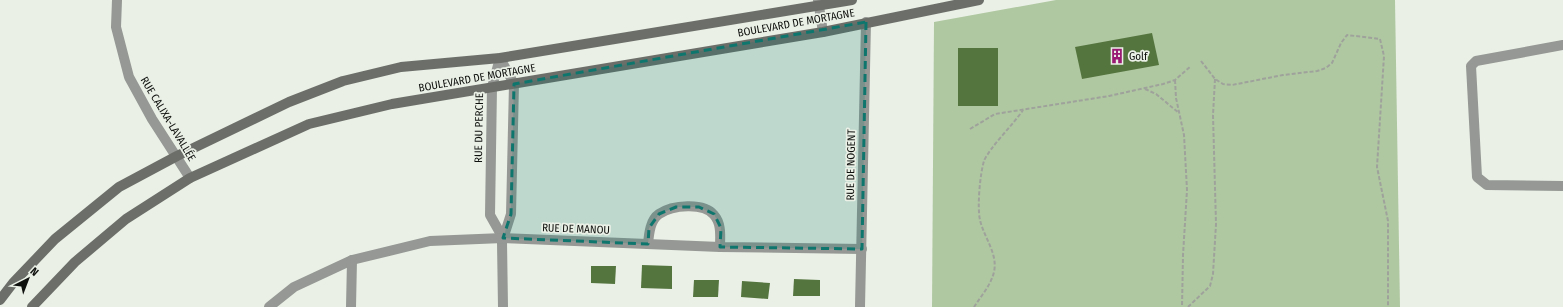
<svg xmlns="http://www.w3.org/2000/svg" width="1563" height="307" font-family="'Fira Sans Condensed',sans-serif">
<rect width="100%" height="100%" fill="#eaf0e6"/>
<polygon fill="#b0c8a2" points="1056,0 1395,0 1400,307 932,307 934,22"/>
<g fill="#55753f">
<polygon points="1152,33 1159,65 1082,79 1075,47"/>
<rect x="958" y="48" width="40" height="58"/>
<polygon points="642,265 672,266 672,289 641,288"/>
<polygon points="591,266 616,266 615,284 591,283"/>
<polygon points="794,279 820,280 820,296 793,296"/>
<polygon points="694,280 719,280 718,297 693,297"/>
<polygon points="742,281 770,283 768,299 741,297"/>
</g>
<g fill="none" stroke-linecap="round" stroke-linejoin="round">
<g stroke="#9ea29b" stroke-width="2" stroke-dasharray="4 2" stroke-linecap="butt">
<polyline points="1201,61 1215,79 1223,84 1232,85 1283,75 1317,71 1326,68 1332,63 1341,43 1347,35 1380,39 1384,56 1377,167 1388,221 1388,307"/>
<polyline points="1175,80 1176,98 1184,135 1187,190 1183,255 1182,307"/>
<polyline points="1145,89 1156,94 1179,113"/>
<polyline points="970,129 995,114 1109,96 1163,84 1175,80 1191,66"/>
<path d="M974 307C981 296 991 285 994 272 998 253 984 238 980 220 977 207 980 174 984 161 989 148 1014 124 1023 110"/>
<polyline points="1188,307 1210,286 1213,274 1216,224 1213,115 1215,79"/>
</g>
<g stroke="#959894" stroke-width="10">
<polyline points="117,0 116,27 129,77 152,119 190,178"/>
<polyline points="818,0 823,32"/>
<polyline points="1563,45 1476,61 1471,66 1477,177 1487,185 1563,186"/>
<polyline points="500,58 514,84 511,214 502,242 503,307"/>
<polyline points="500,58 492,87 490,215 503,238"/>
<path d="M648 244C649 234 650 220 659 214 672 205 704 202 714 215 722 224 720 237 720 247"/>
<polyline points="269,307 294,287 352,260 430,241 503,238 720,247 862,249"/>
<polyline points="351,307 352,260"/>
<polyline points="860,307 866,22"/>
</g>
<g stroke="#6c6f69" stroke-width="10">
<polyline points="0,300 13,283 55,239 119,187 177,156 289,102 343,81 401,67 500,58 852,0"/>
<polyline points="32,307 75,262 126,219 190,178 309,124 392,104 823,32 979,0"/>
</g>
</g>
<path fill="#0f766e" fill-opacity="0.2" stroke="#0f766e" stroke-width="3" stroke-dasharray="8 5" stroke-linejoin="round" d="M866 22 862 249 720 247 721 228 714 214 699 207H676L659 214 649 228 648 244 503 238 511 214 514 84Z"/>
<defs>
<g id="building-bare" transform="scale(1.2)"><path d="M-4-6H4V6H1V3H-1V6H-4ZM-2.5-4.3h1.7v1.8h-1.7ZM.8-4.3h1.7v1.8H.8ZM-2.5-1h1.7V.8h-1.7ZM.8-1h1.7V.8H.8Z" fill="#981a72" stroke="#eaf0e6" stroke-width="2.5" paint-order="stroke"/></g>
</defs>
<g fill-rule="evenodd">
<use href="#building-bare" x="1117" y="56"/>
</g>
<g text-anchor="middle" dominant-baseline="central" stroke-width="3.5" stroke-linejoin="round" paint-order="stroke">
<g font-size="11" fill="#0e100d" stroke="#eaf0e6">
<text transform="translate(796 23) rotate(-10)">BOULEVARD DE MORTAGNE</text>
<text transform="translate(477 78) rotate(-10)">BOULEVARD DE MORTAGNE</text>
<text transform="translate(168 119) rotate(59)">RUE CALIXA-LAVALLÉE</text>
<text transform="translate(479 128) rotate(-89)">RUE DU PERCHE</text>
<text transform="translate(851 165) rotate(-89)">RUE DE NOGENT</text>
<text transform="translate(576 229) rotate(2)">RUE DE MANOU</text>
</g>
<g font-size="11" fill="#0e100d" stroke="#eaf0e6" text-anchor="start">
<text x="1129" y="56">Golf</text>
</g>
</g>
<g transform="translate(28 279) rotate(42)" stroke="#eaf0e6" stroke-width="3" paint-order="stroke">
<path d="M0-3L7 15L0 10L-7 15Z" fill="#0e100d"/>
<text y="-6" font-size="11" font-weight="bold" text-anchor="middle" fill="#0e100d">N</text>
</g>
</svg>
